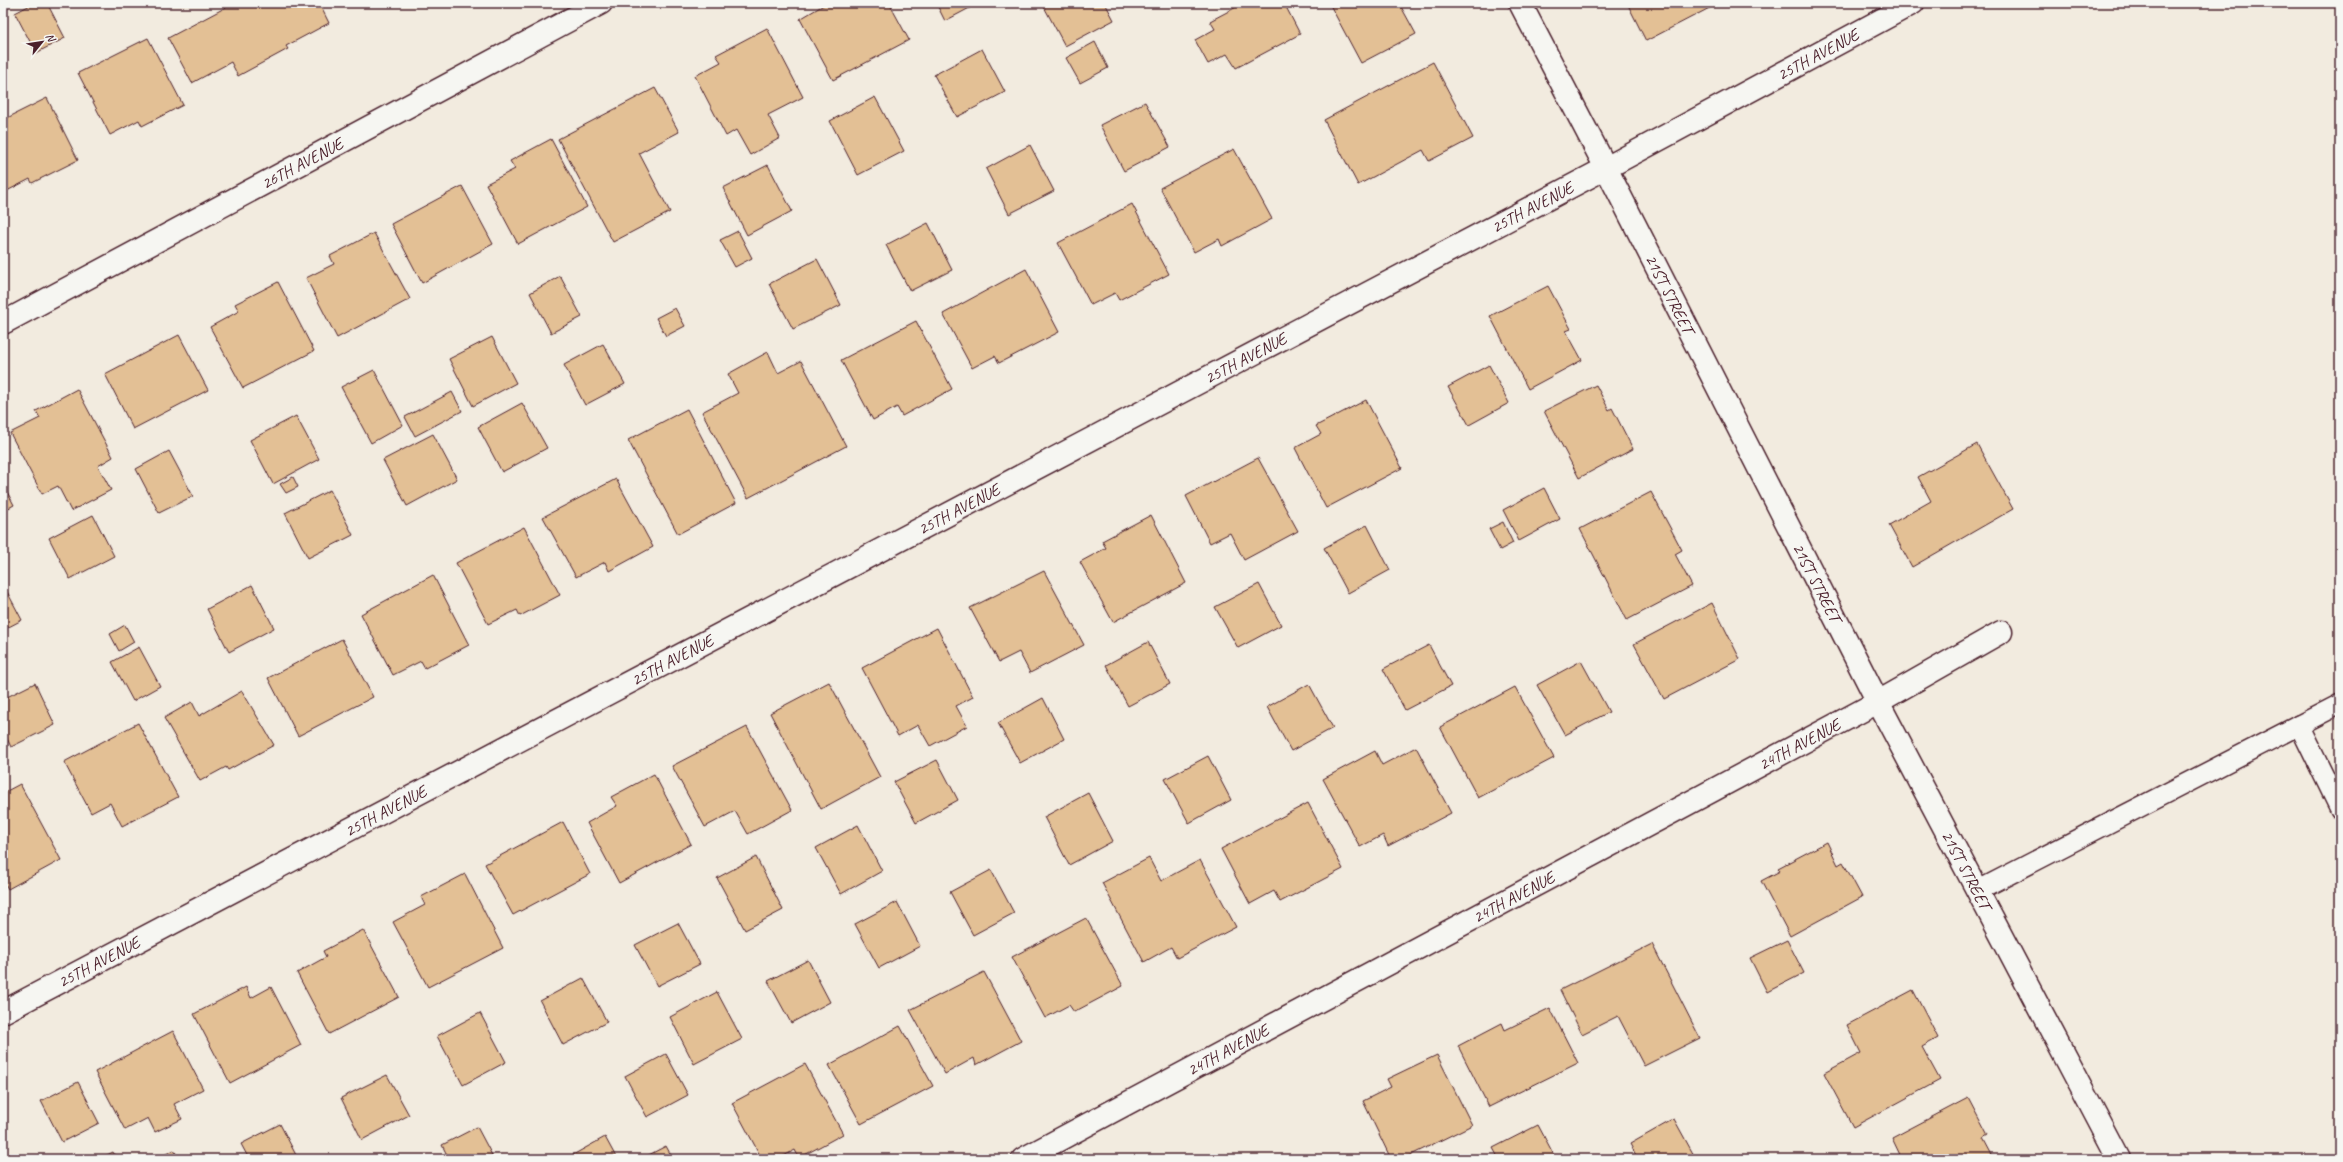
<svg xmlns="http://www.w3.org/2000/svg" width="2343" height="1162" font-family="Caveat,sans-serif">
<rect width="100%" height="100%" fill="#f2ebdf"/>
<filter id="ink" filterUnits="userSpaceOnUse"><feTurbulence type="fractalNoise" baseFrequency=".025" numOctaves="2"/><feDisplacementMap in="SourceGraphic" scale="8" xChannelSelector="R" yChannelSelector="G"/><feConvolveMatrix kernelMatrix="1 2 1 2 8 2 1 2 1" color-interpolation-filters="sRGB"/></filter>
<g filter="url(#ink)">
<g fill="#e3c095" stroke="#4a1f2b">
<polygon points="34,3 47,3 65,38 36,53 15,13"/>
<polygon points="234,3 319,3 329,23 286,46 288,49 238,76 231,62 192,83 168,38"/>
<polygon points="827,3 889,3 909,40 833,80 800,19"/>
<polygon points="936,3 979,3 945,21"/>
<polygon points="1042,3 1105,3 1114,20 1065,46"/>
<polygon points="1244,3 1284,3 1300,34 1236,68 1227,54 1208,64 1195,40 1215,29 1210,21"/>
<polygon points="1329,3 1399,3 1416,34 1361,63"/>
<polygon points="1627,3 1719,3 1646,41"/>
<polygon points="767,28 803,97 768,115 780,138 750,155 736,130 726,136 695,76 721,62 716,55"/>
<polygon points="148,38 183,105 142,126 139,120 110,135 78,73"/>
<polygon points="1095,42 1108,68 1080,83 1066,58"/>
<polygon points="982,49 1005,92 957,117 934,75"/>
<polygon points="1433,62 1473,138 1429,161 1423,150 1358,185 1324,120"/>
<polygon points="655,88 679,132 639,153 670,212 613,242 558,139"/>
<polygon points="875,97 904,151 858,175 830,121"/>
<polygon points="47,98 78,160 32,183 30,179 3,193 3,120"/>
<polygon points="1145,102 1170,147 1124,171 1100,125"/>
<polygon points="551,139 587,207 518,244 486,184 515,169 510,161"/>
<polygon points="1030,145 1054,191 1009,214 986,169"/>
<polygon points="1234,149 1272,219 1222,246 1219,239 1194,252 1160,188"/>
<polygon points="768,165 792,211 747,235 723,188"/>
<polygon points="462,186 493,244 422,283 391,224"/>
<polygon points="1132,204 1169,274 1119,300 1115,293 1091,305 1058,243"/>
<polygon points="928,223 952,270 910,291 886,245"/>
<polygon points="738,231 752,258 735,267 720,240"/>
<polygon points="374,233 410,299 337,338 306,278 334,264 330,256"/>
<polygon points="817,259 841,305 793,329 769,284"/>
<polygon points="1026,269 1059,332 999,363 995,356 972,368 943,314"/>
<polygon points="560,276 582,317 551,333 530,293"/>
<polygon points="278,282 314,351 243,388 210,327 239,311 235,304"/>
<polygon points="1548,286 1571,329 1566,331 1582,360 1528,389 1490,316"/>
<polygon points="675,308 685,326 666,336 656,318"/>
<polygon points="916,321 952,389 902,416 897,407 873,420 841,360"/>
<polygon points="179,335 208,390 133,429 105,374"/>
<polygon points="492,337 516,383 473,406 449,359"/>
<polygon points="603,344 625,384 585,405 564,365"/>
<polygon points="768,352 778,373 801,361 846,446 748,498 702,412 738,393 728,374"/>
<polygon points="1489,365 1509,403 1469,425 1448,387"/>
<polygon points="374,370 403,425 371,443 341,387"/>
<polygon points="1596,385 1609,410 1612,408 1633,449 1579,478 1544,411"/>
<polygon points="77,389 113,457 98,466 111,490 71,511 58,486 42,494 10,433 40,418 36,411"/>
<polygon points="452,392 462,411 415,436 405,417"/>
<polygon points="1366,400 1402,468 1326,508 1295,448 1321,434 1316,426"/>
<polygon points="522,403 547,448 502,472 478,427"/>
<polygon points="687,409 736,503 678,534 628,440"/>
<polygon points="296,416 319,459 273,484 250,440"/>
<polygon points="433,434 457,479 407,506 383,460"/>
<polygon points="1977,444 2013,509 1912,567 1889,525 1931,501 1918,477"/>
<polygon points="169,451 193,496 159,513 136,469"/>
<polygon points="1258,458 1298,531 1244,560 1230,533 1210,543 1186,496"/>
<polygon points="293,477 298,487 286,493 280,484"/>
<polygon points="616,479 653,547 609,571 605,562 576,577 543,517"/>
<polygon points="3,484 14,505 3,511"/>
<polygon points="1544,488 1560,519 1519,541 1503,510"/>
<polygon points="330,490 353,535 308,558 285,513"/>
<polygon points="1651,492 1682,550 1675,554 1692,586 1627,620 1580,529"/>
<polygon points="93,515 114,556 70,579 49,538"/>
<polygon points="1151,515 1186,583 1113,622 1080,562 1106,548 1102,541"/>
<polygon points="1503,522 1513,543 1500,550 1489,529"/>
<polygon points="1367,525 1390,570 1348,593 1324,548"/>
<polygon points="524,527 560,595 520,616 517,610 488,624 456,563"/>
<polygon points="1044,571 1084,645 1030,673 1019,652 999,662 970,608"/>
<polygon points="433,575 469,645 425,668 421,661 393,675 361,614"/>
<polygon points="3,584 22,620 3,630"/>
<polygon points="1259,584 1281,625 1238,648 1215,607"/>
<polygon points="252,585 274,628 229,652 207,609"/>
<polygon points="1712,603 1740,659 1664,699 1634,644"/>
<polygon points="125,625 134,642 119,651 110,634"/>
<polygon points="937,628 973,697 956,706 967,726 930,746 918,725 898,736 862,668"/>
<polygon points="342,639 373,697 298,736 268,678"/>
<polygon points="1148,642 1170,684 1128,706 1106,665"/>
<polygon points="1429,645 1451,686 1405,710 1383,669"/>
<polygon points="139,647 160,686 133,701 112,662"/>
<polygon points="1581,661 1609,712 1565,735 1537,685"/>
<polygon points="829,682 880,777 821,809 770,713"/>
<polygon points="35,683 55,725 11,747 3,730 3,699"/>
<polygon points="1309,684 1333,728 1291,751 1267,707"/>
<polygon points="1515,687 1554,758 1478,798 1440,727"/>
<polygon points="242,691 274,745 228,770 226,767 200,781 164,718 192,702 199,716"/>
<polygon points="1043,698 1064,739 1020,763 998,723"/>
<polygon points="138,723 178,797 122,826 110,803 91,813 64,762"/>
<polygon points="747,727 792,810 748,834 735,811 705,827 672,766"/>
<polygon points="1416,747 1451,813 1388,846 1383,835 1360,847 1323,779 1375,751 1382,765"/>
<polygon points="1208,756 1231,800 1189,823 1165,779"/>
<polygon points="937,760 958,800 916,823 894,782"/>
<polygon points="654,774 691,844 619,883 587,823 617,806 611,797"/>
<polygon points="20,784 61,860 8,889 3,880 3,793"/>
<polygon points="1088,793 1113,841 1069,865 1044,817"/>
<polygon points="1308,803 1343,869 1280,902 1274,891 1250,904 1221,849"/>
<polygon points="563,822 590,874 513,915 485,864"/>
<polygon points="858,825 882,871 841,894 816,848"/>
<polygon points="1827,842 1838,865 1843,862 1862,897 1790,936 1761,881 1780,871 1778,868"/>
<polygon points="756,857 783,910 745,930 717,878"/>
<polygon points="1149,858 1161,881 1200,860 1236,927 1177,958 1171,947 1144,962 1102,883"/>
<polygon points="991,870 1014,913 973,935 950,892"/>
<polygon points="465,874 503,948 428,987 393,922 425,905 421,897"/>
<polygon points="897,902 920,946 879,968 855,924"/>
<polygon points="1086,918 1123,986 1074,1012 1069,1005 1045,1018 1012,957"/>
<polygon points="678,923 700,964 657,986 635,945"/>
<polygon points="363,930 399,997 329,1034 297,973 326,957 323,951"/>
<polygon points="1787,940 1804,973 1767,992 1750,958"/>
<polygon points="1652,944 1700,1038 1644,1066 1618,1016 1582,1034 1560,990"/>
<polygon points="808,960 830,1002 791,1023 768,981"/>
<polygon points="984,972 1021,1041 976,1065 974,1058 945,1074 910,1010"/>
<polygon points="583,978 607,1022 563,1045 540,1001"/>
<polygon points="246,987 251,998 271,987 301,1045 230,1083 194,1014"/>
<polygon points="1913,990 1938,1038 1922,1047 1940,1080 1853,1127 1824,1073 1861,1053 1847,1025"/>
<polygon points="717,992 742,1039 694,1064 670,1017"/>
<polygon points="1550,1008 1578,1063 1489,1107 1458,1046 1502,1023 1505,1030"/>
<polygon points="480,1013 506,1062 463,1085 437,1036"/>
<polygon points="900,1026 933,1086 861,1124 829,1065"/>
<polygon points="173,1031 203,1089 174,1104 182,1119 155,1132 148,1118 125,1130 95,1072"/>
<polygon points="666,1054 688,1095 647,1117 625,1076"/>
<polygon points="1437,1055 1472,1125 1403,1159 1391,1159 1363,1101 1391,1087 1387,1079"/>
<polygon points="805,1064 843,1134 799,1158 795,1150 778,1159 762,1159 732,1103"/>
<polygon points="387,1075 409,1115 362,1140 341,1098"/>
<polygon points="78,1082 99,1123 62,1142 41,1101"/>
<polygon points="1968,1098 1988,1136 1983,1139 1992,1156 1985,1159 1902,1159 1892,1138"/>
<polygon points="1674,1119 1696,1159 1638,1159 1630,1144"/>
<polygon points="280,1124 298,1159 249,1159 241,1144"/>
<polygon points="1538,1125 1556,1159 1499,1159 1493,1148"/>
<polygon points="477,1127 494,1159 449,1159 442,1145"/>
<polygon points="605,1137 617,1159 573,1159 571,1156"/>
<polygon points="666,1146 673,1159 641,1159"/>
<polygon points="174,1150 179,1159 156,1159"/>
<polygon points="113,1152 117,1159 99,1159"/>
</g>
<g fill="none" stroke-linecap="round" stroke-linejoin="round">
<g stroke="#4a1f2b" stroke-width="22">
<g id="service">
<polyline points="2299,725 2340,809"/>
<polyline points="1977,891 2340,704"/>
</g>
</g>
<g stroke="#4a1f2b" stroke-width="25">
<g id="minor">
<path id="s1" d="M1520 3 1606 168 1878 702 2119 1159"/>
<path id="s2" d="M3 323 601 3"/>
<path id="s3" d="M3 1012 1606 168 1913 3"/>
<path id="s4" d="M1023 1159 1878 702 2001 632"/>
</g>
</g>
<use href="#service" stroke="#f6f6f2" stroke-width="19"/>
<use href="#minor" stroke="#f6f6f2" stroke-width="22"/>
</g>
</g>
<g text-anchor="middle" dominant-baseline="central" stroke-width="4" stroke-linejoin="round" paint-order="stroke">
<g font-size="17" fill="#4a1f2b" stroke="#f6f6f2">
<text stroke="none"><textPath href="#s3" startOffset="2052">25TH AVENUE</textPath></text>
<text stroke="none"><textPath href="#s2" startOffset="339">26TH AVENUE</textPath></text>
<text stroke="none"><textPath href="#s3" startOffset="1728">25TH AVENUE</textPath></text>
<text stroke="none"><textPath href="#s1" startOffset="327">21ST STREET</textPath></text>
<text stroke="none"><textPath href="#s3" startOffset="1404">25TH AVENUE</textPath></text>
<text stroke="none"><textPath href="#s3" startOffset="1080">25TH AVENUE</textPath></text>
<text stroke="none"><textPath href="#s1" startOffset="651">21ST STREET</textPath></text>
<text stroke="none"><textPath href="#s3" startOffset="756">25TH AVENUE</textPath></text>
<text stroke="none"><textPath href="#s4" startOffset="880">24TH AVENUE</textPath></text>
<text stroke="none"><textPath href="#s3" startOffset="432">25TH AVENUE</textPath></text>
<text stroke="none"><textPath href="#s1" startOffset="975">21ST STREET</textPath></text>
<text stroke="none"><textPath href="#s4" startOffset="556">24TH AVENUE</textPath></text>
<text stroke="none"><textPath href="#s3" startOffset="108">25TH AVENUE</textPath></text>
<text stroke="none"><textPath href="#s4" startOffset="232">24TH AVENUE</textPath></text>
</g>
</g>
<rect width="2343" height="1162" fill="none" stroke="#f6f6f2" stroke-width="16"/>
<rect x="8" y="8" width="2327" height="1146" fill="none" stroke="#4a1f2b" stroke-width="1.5" filter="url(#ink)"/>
<g transform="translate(42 42) rotate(60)" stroke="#f6f6f2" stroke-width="3" paint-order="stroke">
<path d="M0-3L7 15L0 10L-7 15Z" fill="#4a1f2b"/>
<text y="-6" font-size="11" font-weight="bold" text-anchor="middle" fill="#4a1f2b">N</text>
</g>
</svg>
